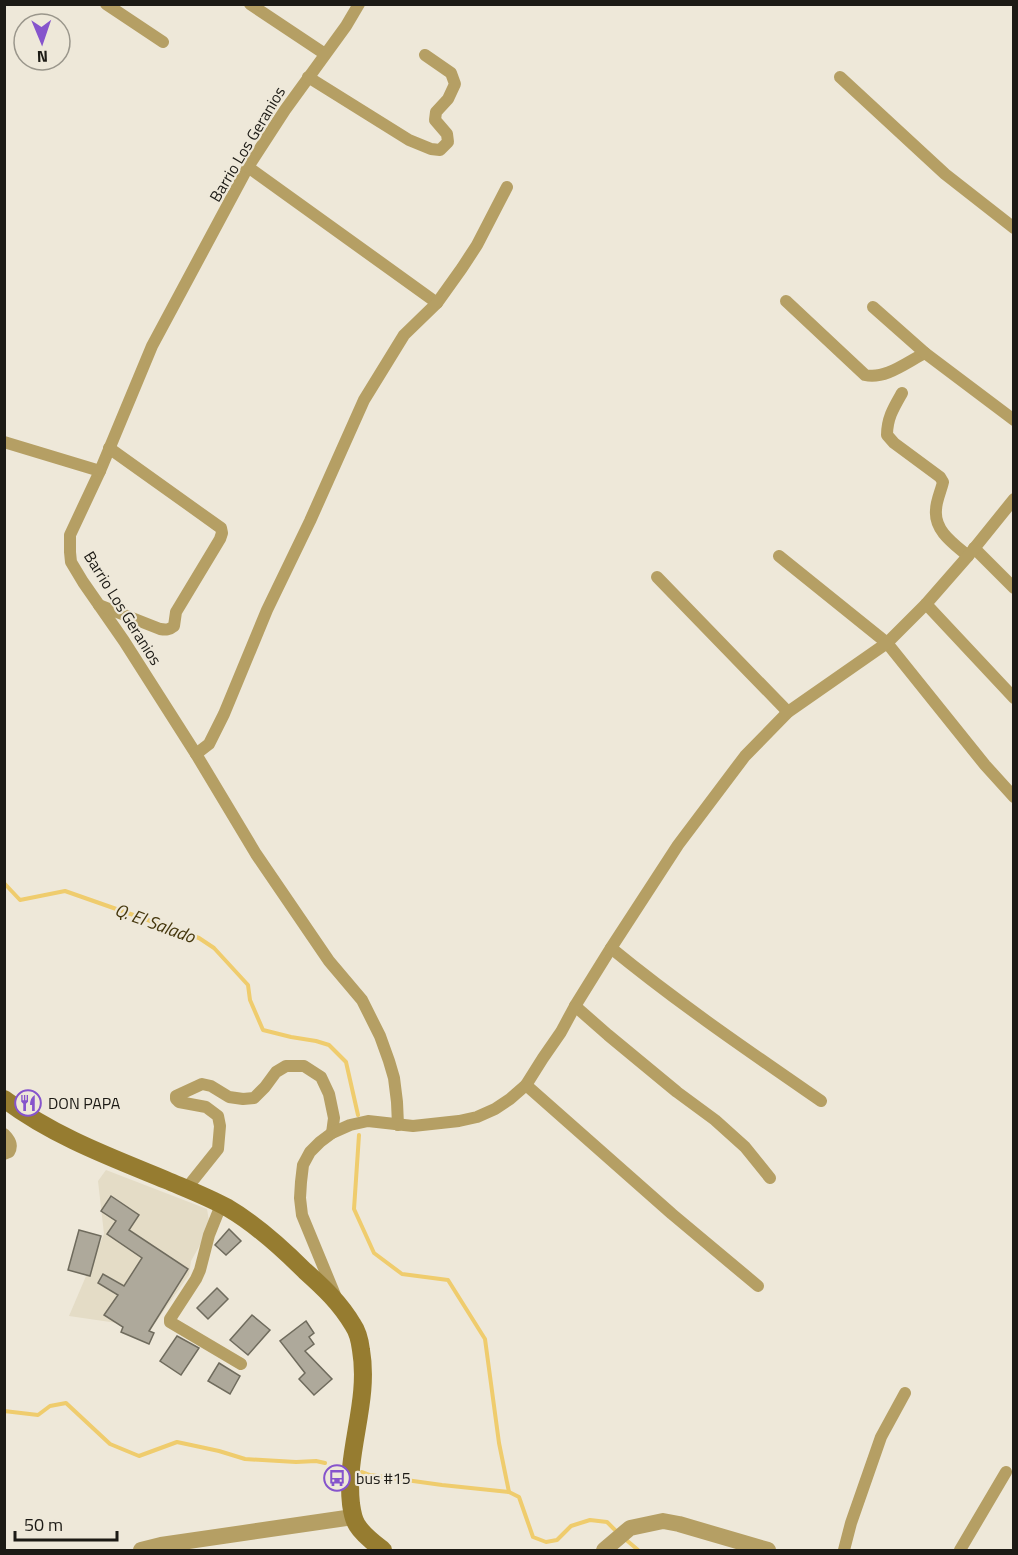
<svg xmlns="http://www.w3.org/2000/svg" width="1018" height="1555" font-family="'Titillium Web',sans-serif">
<rect width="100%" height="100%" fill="#eee8d9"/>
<polygon fill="#e4dcc6" points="106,1170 207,1209 210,1227 191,1261 189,1275 151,1329 133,1321 117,1323 69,1316 104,1234 98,1181"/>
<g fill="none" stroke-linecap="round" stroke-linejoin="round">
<g stroke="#efcc6d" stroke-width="4">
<polyline points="4,883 20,900 65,891 199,938 214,948 248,985 250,1000 263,1030 291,1037 316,1041 329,1045 346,1062 358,1115"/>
<polyline points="359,1135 354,1209 374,1253 402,1274 448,1280 485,1339 499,1443 509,1492"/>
<polyline points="4,1411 38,1415 50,1406 66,1403 110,1444 139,1456 177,1442 219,1451 245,1459 296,1462 316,1461 325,1463"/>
<polyline points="362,1472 370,1475 442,1485 509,1492 519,1497 533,1537 546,1542 557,1540 571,1526 590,1520 607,1522 618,1533"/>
<polyline points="624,1538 638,1550"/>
</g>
</g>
<g fill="#aea99b" stroke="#6f6b5d" stroke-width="1.5">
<polygon points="111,1196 139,1215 129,1230 188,1269 149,1331 154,1333 149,1344 121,1332 123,1327 104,1315 118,1295 98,1283 103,1274 124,1286 142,1258 107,1234 116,1221 101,1211"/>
<polygon points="229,1229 241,1241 226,1255 215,1245"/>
<polygon points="79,1230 101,1236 90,1276 68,1270"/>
<polygon points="217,1288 228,1299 208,1319 197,1308"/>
<polygon points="252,1315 270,1330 248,1355 230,1340"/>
<polygon points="306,1321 314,1333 309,1337 314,1344 305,1351 332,1379 314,1395 299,1379 305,1373 280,1341"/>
<polygon points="177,1336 199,1348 181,1375 160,1361"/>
<polygon points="219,1363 240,1376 230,1394 208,1381"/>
</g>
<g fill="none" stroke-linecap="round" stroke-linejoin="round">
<g stroke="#b59f64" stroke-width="12">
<polyline points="106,4 163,42"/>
<polyline points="250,4 325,54"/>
<polyline points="359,4 346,26 285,110 248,167 152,346 100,471 70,535 70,552 71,562 83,582 124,641 196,754 256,854 329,961 362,1000 380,1036 389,1061 394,1078 397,1102 398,1125"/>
<polyline points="308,77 409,140 431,149 440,150 448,142 447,134 435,120 436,112 448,99 455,84 451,73 425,55"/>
<polyline points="840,77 945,174 1014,228"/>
<polyline points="248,167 437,303"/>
<path d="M786 301 865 375C885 380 907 362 925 353"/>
<polyline points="873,307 925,353 1014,420"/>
<path d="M902 393C894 407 887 418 887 435L894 443 940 477 943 482C941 491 936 501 936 510 934 531 954 544 968 556"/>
<polyline points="4,442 100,471"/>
<polyline points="974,548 1014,588"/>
<polyline points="779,556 887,643 985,765 1014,797"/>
<polyline points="657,577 788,712"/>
<polyline points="926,604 1014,698"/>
<path d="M99 605 160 629C166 630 169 630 174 626L176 612 220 539 222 533 221 528 109 448"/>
<polyline points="196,754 209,744 224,714 267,610 310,521 364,400 404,335 437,303 462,268 477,245 507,187"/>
<path d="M611 948C678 1003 750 1052 821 1101"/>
<polyline points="575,1006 608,1035 677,1092 715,1120 745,1147 770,1178"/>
<polyline points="526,1085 672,1214 758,1286"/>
<path d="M4 1134C10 1140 13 1145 9 1152L4 1154"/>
<polyline points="186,1189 218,1149 220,1126 218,1116 206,1107 179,1102 176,1099 176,1096 202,1084 211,1086 229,1097 243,1099 254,1098 265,1087 276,1072 286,1066 304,1066 321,1077 329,1094 334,1118 332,1133"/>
<polyline points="221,1205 209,1235 200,1270 196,1279 170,1319 170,1322 241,1364"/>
<polyline points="335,1295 302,1215 300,1198 301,1182 303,1165 310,1152 320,1142 332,1133 350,1125 368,1121 413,1126 459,1121 477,1117 495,1109 510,1099 526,1085 543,1058 561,1032 575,1006 611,948 678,845 745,756 788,712 887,643 926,604 968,556 1014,499"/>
<polyline points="844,1550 851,1523 881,1437 905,1393"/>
<polyline points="960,1550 1006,1472"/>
</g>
<g stroke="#b59f64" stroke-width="16">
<polyline points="141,1550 161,1545 353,1517"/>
<polyline points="604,1550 630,1528 663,1521 679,1524 768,1550"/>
</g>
<path stroke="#967c30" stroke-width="18" d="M4 1099C53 1136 110 1157 166 1180 187 1189 208 1197 228 1208 257 1225 281 1247 305 1271 324 1288 340 1303 353 1325 358 1332 360 1342 361 1350 370 1402 345 1452 351 1504 352 1511 353 1519 357 1525 363 1535 374 1543 383 1550"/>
</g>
<defs>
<g id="restaurant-ring" transform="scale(1.35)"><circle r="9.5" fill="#eee8d9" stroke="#8654cc" stroke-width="1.5"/><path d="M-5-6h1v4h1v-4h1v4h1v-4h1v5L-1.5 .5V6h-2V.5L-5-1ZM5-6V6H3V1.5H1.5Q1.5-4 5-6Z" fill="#8654cc"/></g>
<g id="bus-ring" transform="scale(1.35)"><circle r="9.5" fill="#eee8d9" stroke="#8654cc" stroke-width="1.5"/><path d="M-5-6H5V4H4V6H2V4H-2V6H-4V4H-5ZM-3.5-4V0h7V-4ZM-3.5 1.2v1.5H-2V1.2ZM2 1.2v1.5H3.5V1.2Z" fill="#8654cc"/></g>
</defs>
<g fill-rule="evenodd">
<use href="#restaurant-ring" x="28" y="1103"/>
<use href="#bus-ring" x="337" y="1478"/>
</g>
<g text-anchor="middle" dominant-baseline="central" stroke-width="4.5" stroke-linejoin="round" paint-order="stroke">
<g font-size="16" fill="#1c1a15" stroke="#eee8d9">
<text transform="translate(247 144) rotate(-59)">Barrio Los Geranios</text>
<text transform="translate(123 608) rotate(58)">Barrio Los Geranios</text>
</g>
<g font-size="16" fill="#1c1a15" stroke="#eee8d9" text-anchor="start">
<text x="48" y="1103">DON PAPA</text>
<text x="356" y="1478">bus #15</text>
</g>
<g font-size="18" font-style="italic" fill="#44360c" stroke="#eee8d9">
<text transform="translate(155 923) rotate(20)">Q. El Salado</text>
</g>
</g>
<rect width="1018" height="1555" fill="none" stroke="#1c1a15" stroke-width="12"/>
<g transform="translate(42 42) rotate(178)"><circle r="28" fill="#eee8d9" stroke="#9a968b" stroke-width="1.5"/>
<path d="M0-4.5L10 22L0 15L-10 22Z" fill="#8654cc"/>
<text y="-9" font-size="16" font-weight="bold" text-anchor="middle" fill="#1c1a15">N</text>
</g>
<path d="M15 1531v9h102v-9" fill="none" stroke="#1c1a15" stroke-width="3"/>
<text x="24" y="1531" font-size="18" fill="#1c1a15" stroke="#eee8d9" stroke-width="4.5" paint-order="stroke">50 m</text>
</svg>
